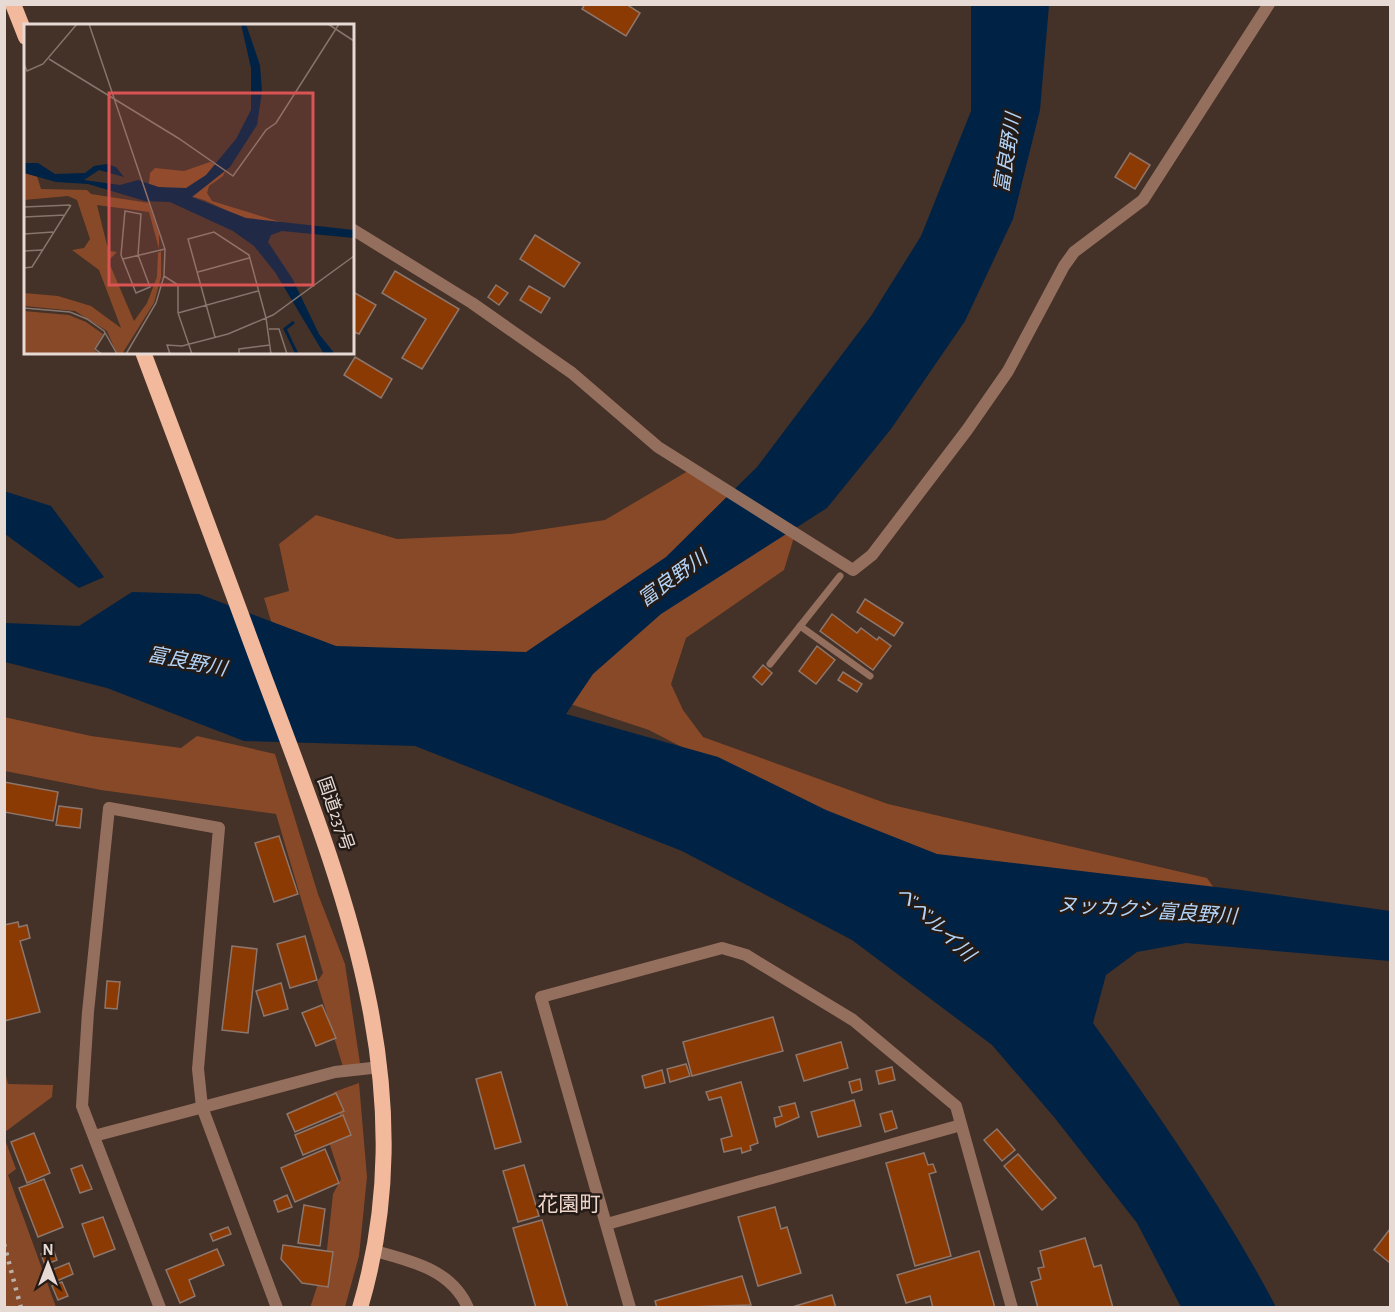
<svg xmlns="http://www.w3.org/2000/svg" width="1395" height="1312" font-family="'Alegreya Sans','Noto Sans JP',sans-serif">
<rect width="100%" height="100%" fill="#443128"/>
<g fill="#884928">
<polygon points="693,468 799,521 784,570 686,638 671,684 683,710 703,737 888,804 1207,878 1219,895 978,882 838,828 649,730 567,703 297,639 271,621 264,598 289,591 279,544 316,515 397,539 511,534 605,520"/>
<polygon points="4,717 91,736 181,748 197,736 275,754 318,894 345,964 360,1063 344,1070 317,982 323,973 276,814 101,790 5,771"/>
<polygon points="5,1072 8,1084 53,1085 52,1097 5,1132"/>
<polygon points="359,1083 367,1177 359,1256 345,1307 310,1308 326,1259 333,1194 341,1179 329,1142 344,1133 334,1092"/>
<polygon points="4,1137 16,1169 8,1175 56,1307 5,1307"/>
</g>
<g fill="#002345">
<path d="M971 5H1049L1040 110 1013 219 965 321 891 429 827 508 661 614 593 674 566 714 718 757 826 810 937 854 1241 890 1390 911V961L1186 943 1137 952 1106 975 1093 1023C1158 1114 1224 1208 1276 1307H1181L1137 1223 1054 1117 992 1045 852 940 682 851 415 746 244 741 107 688 5 662V623L79 626 132 592 199 594 336 646 526 652 666 557 757 467 871 316 921 236 971 111Z"/>
<polygon points="4,491 51,506 104,577 79,588 5,534"/>
</g>
<g fill="#8b3a03" stroke="#8d766c" stroke-width="1.5">
<polygon points="585,4 626,4 640,13 626,36 582,9"/>
<polygon points="1130,153 1150,165 1135,189 1115,177"/>
<polygon points="535,235 580,263 564,287 520,259"/>
<polygon points="395,271 459,309 422,369 402,358 426,319 382,293"/>
<polygon points="496,285 508,293 499,305 488,297"/>
<polygon points="529,286 550,298 541,313 520,300"/>
<polygon points="355,293 376,305 359,334 352,331 352,298"/>
<polygon points="355,357 392,379 381,398 344,375"/>
<polygon points="865,599 903,623 894,636 857,612"/>
<polygon points="832,614 857,633 861,628 877,640 879,637 891,646 873,670 820,631"/>
<polygon points="817,646 835,660 816,684 799,671"/>
<polygon points="763,665 772,673 762,685 753,677"/>
<polygon points="843,672 862,684 857,692 838,680"/>
<polygon points="4,782 58,792 53,821 4,812"/>
<polygon points="59,806 82,809 80,828 56,825"/>
<polygon points="279,836 298,894 274,902 255,843"/>
<polygon points="18,922 19,927 27,925 30,938 20,941 40,1012 4,1021 4,925"/>
<polygon points="305,936 317,980 290,988 277,944"/>
<polygon points="232,946 257,949 248,1033 222,1030"/>
<polygon points="107,981 120,982 117,1009 105,1008"/>
<polygon points="281,983 288,1009 264,1016 256,991"/>
<polygon points="322,1005 336,1038 316,1046 302,1013"/>
<polygon points="773,1017 783,1051 692,1076 683,1042"/>
<polygon points="841,1042 848,1068 804,1081 796,1055"/>
<polygon points="686,1064 690,1076 670,1082 667,1069"/>
<polygon points="892,1067 895,1080 879,1084 876,1071"/>
<polygon points="662,1070 665,1083 645,1088 642,1076"/>
<polygon points="501,1072 521,1142 495,1149 476,1079"/>
<polygon points="860,1079 862,1090 852,1093 849,1082"/>
<polygon points="741,1082 758,1143 750,1146 751,1150 742,1153 741,1148 724,1152 721,1139 732,1136 721,1097 709,1100 706,1092"/>
<polygon points="336,1093 344,1111 295,1132 287,1114"/>
<polygon points="854,1100 861,1126 818,1137 811,1112"/>
<polygon points="795,1103 799,1117 776,1127 774,1118 782,1116 779,1107"/>
<polygon points="892,1111 897,1128 885,1132 880,1114"/>
<polygon points="343,1115 351,1135 303,1155 295,1135"/>
<polygon points="997,1129 1015,1150 1002,1161 984,1140"/>
<polygon points="34,1133 50,1173 27,1183 11,1142"/>
<polygon points="325,1149 339,1183 295,1202 281,1168"/>
<polygon points="924,1153 928,1165 933,1164 936,1172 929,1174 951,1256 915,1266 886,1163"/>
<polygon points="1018,1154 1056,1198 1042,1210 1004,1166"/>
<polygon points="82,1165 92,1189 80,1193 71,1169"/>
<polygon points="524,1165 539,1216 518,1222 503,1171"/>
<polygon points="44,1179 63,1227 38,1237 19,1188"/>
<polygon points="287,1195 292,1207 278,1212 274,1201"/>
<polygon points="304,1205 325,1209 320,1246 298,1243"/>
<polygon points="775,1207 781,1229 787,1227 801,1273 758,1286 738,1217"/>
<polygon points="103,1217 115,1249 94,1257 82,1224"/>
<polygon points="542,1220 568,1308 536,1308 513,1228"/>
<polygon points="228,1227 231,1234 213,1241 210,1234"/>
<polygon points="1390,1229 1390,1263 1374,1250"/>
<polygon points="1085,1238 1094,1267 1101,1265 1113,1308 1038,1308 1031,1282 1041,1279 1038,1268 1044,1267 1040,1251"/>
<polygon points="283,1245 333,1252 328,1287 302,1283 281,1259"/>
<polygon points="53,1249 57,1260 45,1265 41,1254"/>
<polygon points="217,1249 224,1265 189,1280 195,1296 180,1303 166,1270"/>
<polygon points="979,1251 995,1308 933,1308 930,1296 906,1303 897,1275"/>
<polygon points="69,1263 73,1274 52,1283 47,1272"/>
<polygon points="742,1276 751,1305 657,1308 655,1301"/>
<polygon points="62,1282 68,1296 58,1300 52,1286"/>
<polygon points="832,1295 836,1308 789,1308"/>
</g>
<g fill="none" stroke-linecap="round" stroke-linejoin="round">
<g stroke="#956f5d" stroke-width="7">
<polyline points="800,626 870,676"/>
<polyline points="770,664 840,576"/>
</g>
<g stroke="#956f5d" stroke-width="12">
<polyline points="352,229 472,303 572,373 658,447 853,570 872,555 967,430 1008,371 1064,266 1074,252 1143,200 1269,4"/>
<polyline points="94,1136 335,1072 381,1067"/>
<polyline points="607,1224 961,1125"/>
<polyline points="160,1308 82,1106 88,1012 109,808 219,828 198,1069 202,1107 277,1308"/>
<polyline points="630,1308 541,997 722,948 746,955 853,1020 956,1106 1012,1308"/>
</g>
<path stroke="#956f5d" stroke-width="12" d="M375 1251C412 1261 452 1270 468 1308"/>
<g stroke="#f2b99d" stroke-width="16">
<polyline points="13,4 26,37"/>
<path d="M143 352C184 460 224 569 264 677 341 883 426 1085 360 1308"/>
</g>
<polyline stroke="#bdafa8" stroke-width="4.5" stroke-dasharray="3 6" stroke-linecap="butt" points="4,1244 21,1308"/>
</g>
<g text-anchor="middle" dominant-baseline="central" stroke-width="5" stroke-linejoin="round" paint-order="stroke">
<g font-size="18" fill="#e7dad4" stroke="#241b17">
<text transform="translate(335 814) rotate(71)">国道237号</text>
</g>
<g font-size="20" font-style="italic" fill="#b3d4f8" stroke="#241b17">
<text transform="translate(1008 153) rotate(-81)">富良野川</text>
<text transform="translate(673 579) rotate(-36)">富良野川</text>
<text transform="translate(187 662) rotate(11)">富良野川</text>
<text transform="translate(1147 911) rotate(4)">ヌッカクシ富良野川</text>
<text transform="translate(935 924) rotate(43)">ベベルイ川</text>
</g>
<g font-size="21" fill="#efd6cb" stroke="#241b17">
<text x="569" y="1204">花園町</text>
</g>
</g>
<g transform="translate(24 24)">
<rect width="330" height="330" fill="#443128"/>
<path d="M186 138 202 145 199 152 185 162 183 169 188 177 263 200 228 198 180 176 125 160 126 149 131 144 160 147ZM0 149 13 152 17 165 63 166 67 170 125 179 135 210V225L125 188 73 181 83 221 86 227 93 228 86 235V241L110 297 123 279 133 253 134 229 137 227V253L130 279 98 330H93L83 307 51 287 0 282V269L34 272 67 282 97 304 75 246 48 226 60 224 66 215 53 176 44 172 0 176ZM0 287 45 291 62 298 79 310 70 326 76 330H0Z" fill="#884928"/>
<path d="M217 0H222L236 41 238 68 233 101 206 143 168 173 222 194 330 206V214L258 207 247 211 244 218 268 254 295 310 311 330H300L251 248 230 222 209 207 146 178 121 177 64 160 32 158 0 149V139H14L31 150 61 149 70 142 83 140 92 143 100 153 75 146 60 156 96 161 114 156 134 163 162 164 182 151 212 115 227 86V44Z" fill="#002345"/>
<path fill="none" stroke="#002345" stroke-width="3" d="M270 298 261 305 273 330"/>
<path fill="none" stroke="#85756d" stroke-width="1.5" d="M65 0 141 225 140 252 132 279 102 330M304 0 330 17M25 35 154 114 209 152 242 106 252 99 315 0M0 40 3 47 19 40 53 0M0 183 46 181M101 187 117 190 114 231 126 263 112 269 97 231ZM0 193 41 191M0 210 29 208M0 227 18 226M99 235 141 225M0 244 8 243 47 181M174 248 225 234M140 252 154 261V289L168 330M0 284 46 288 63 295 80 307 93 330M154 289 234 267M245 305H255L263 330M191 313 164 215 190 208 225 231 242 294 247 330M78 330 71 325 81 309M146 330 143 321 158 322 204 310 249 291 330 232M215 330V325L246 321"/>
<path fill="#da5453" fill-opacity="0.15" stroke="#da5453" stroke-width="3" d="M85 69H289V261H85Z"/>
<rect width="330" height="330" fill="none" stroke="#e7dad4" stroke-width="3"/>
</g>
<rect width="1395" height="1312" fill="none" stroke="#e7dad4" stroke-width="12"/>
<g transform="translate(48 1264)" stroke="#241b17" stroke-width="4.5" paint-order="stroke">
<path d="M0-4.5L10 22L0 15L-10 22Z" fill="#e7dad4"/>
<text y="-9" font-size="16" font-weight="bold" text-anchor="middle" fill="#e7dad4">N</text>
</g>
</svg>
